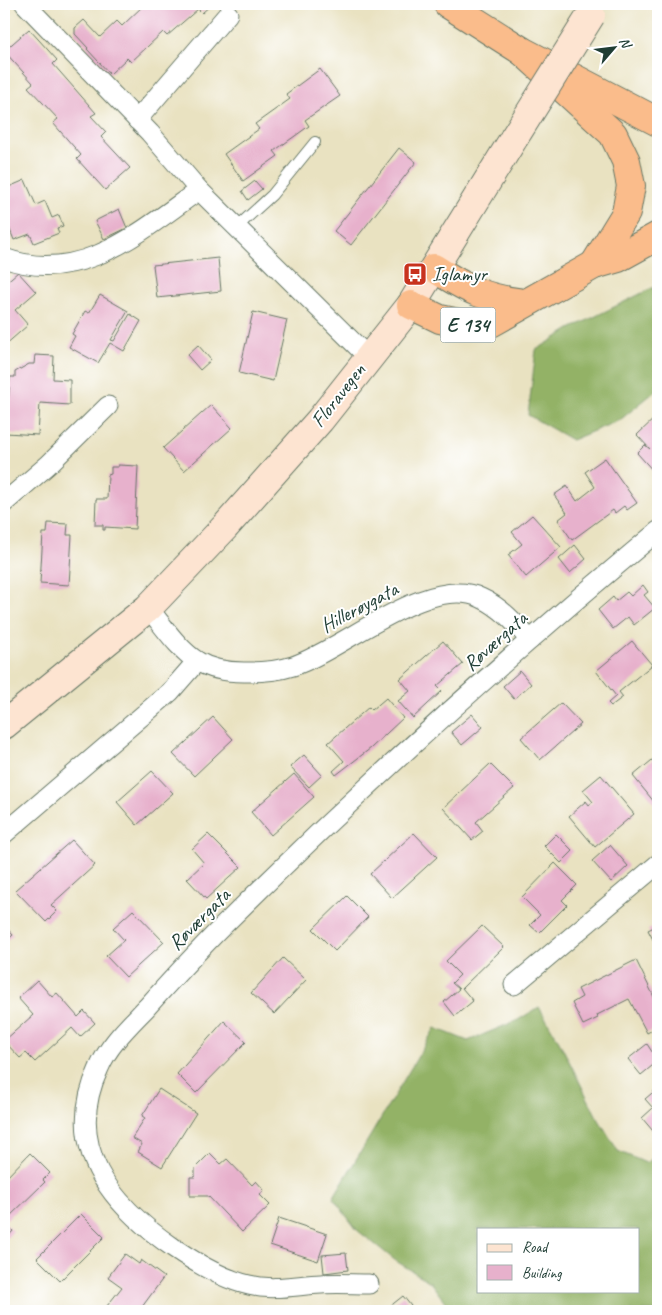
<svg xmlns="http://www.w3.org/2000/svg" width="662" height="1315" font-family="Caveat,sans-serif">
<rect width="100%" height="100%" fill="#fff"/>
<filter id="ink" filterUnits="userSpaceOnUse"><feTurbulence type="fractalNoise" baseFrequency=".02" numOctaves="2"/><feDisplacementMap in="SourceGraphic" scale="10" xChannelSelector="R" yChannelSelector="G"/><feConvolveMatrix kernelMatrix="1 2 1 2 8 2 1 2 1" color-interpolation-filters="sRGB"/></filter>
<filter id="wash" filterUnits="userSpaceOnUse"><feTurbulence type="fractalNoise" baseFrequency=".0096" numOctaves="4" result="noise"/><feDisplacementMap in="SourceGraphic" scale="20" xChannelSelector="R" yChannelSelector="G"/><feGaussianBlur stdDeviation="1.12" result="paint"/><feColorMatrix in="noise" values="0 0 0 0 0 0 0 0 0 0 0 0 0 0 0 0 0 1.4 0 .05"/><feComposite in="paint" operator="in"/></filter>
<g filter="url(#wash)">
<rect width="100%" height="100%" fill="#e9e2c1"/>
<g fill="#93b266" stroke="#59784d" fill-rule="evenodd">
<polygon points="658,285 658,389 620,420 572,440 528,415 536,350 570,329"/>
<path d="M539 1007 559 1041 596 1115 618 1151 646 1163 658 1155V1311H452L430 1282 396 1261 357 1230 333 1198 435 1028 468 1041 518 1020ZM478 1229H638V1291H478Z"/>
</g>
<g id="blocks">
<g fill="#e7b1cc">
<polygon points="145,4 212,4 202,13 198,9 167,36 163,32 131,62 127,58 110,74 87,49 88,48 75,34 75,28 84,20 100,37 117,21 122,26"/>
<polygon points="29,29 57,60 53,64 96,113 91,116 106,132 101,137 130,168 105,190 77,159 81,155 53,123 58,119 28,87 33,83 4,51"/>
<polygon points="320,69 340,96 305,120 309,126 274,151 278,156 243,181 224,154 259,129 255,124 290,99 286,94"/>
<polygon points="399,148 416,162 351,245 334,231"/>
<polygon points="25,180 36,205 45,201 52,218 59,215 63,226 57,228 59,233 34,243 30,234 14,240 4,215 4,189"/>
<polygon points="255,181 262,189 248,200 242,191"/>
<polygon points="119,209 127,228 104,239 95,221"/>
<polygon points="218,258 221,291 157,298 153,265"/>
<polygon points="18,272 36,292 15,310 28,325 4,346 4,308 8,304 4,299 4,284"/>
<polygon points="100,295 128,311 111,340 114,341 130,314 141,321 124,351 110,343 98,363 69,347 75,336 72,334 85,311 89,313"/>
<polygon points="253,312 287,320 273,381 239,373"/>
<polygon points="198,345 211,360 200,370 187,355"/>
<polygon points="35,355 54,356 53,379 70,380 70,405 40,403 38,435 6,433 10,377 15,377 15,372 29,364 34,364"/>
<polygon points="211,405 232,428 184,471 163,448"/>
<polygon points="658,415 658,470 655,473 637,453 645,445 650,449 637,435"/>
<polygon points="605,458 637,503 627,510 624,506 615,513 613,510 572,540 558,520 567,513 554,495 567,486 577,501 595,487 585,472"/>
<polygon points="118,465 138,466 135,529 105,527 105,530 103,530 103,525 95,525 96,499 107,499 108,475 111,474 111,467 118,467"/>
<polygon points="532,515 561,547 526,577 508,555 522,544 512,532"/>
<polygon points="48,523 68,524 67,535 72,535 69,585 40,583 43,533 47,533"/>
<polygon points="575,545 586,559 570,573 559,559"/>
<polygon points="643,585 648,592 644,595 655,608 634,625 628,617 613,629 598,610 613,597 616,601 627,592 631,596"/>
<polygon points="443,641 463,664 437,686 442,691 413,718 398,701 410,691 400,679"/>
<polygon points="632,641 652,665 619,692 623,697 611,706 608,703 616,696 596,671"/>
<polygon points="520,671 531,684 514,699 503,686"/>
<polygon points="386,698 403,718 371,748 336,775 333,771 344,761 328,743 369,707 372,710"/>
<polygon points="561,703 581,724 540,760 521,738"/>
<polygon points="472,714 483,727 462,745 451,732"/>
<polygon points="213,717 233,739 194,776 173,754"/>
<polygon points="304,755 322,775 309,787 290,767"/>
<polygon points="658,755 658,800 655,803 633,776"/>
<polygon points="490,764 514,788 476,822 483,831 472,840 443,808"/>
<polygon points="152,771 173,793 137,825 117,802"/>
<polygon points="294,774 314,797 271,835 251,812"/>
<polygon points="601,775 634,814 595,847 569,816 586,801 589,805 593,802 583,790"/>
<polygon points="414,833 437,857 392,898 370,874"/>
<polygon points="208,834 241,867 206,899 187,879 204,863 192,849"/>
<polygon points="556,834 573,851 561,863 544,846"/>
<polygon points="72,840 95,865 51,905 57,911 46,922 15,890"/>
<polygon points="610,845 628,866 611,882 592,861"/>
<polygon points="555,863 577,885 562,900 567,905 539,933 530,925 540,915 522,897"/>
<polygon points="347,896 368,917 335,951 313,929"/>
<polygon points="133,910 164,942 126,977 106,956 124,940 113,928"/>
<polygon points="4,925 13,935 4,943"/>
<polygon points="658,925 658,949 648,930"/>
<polygon points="482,926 504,947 462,988 473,1001 455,1016 444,1002 459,989 452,983 460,975 446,961"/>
<polygon points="283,958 306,980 274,1014 251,993"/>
<polygon points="636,960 656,1001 658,1000 658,1027 647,1033 629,999 597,1015 598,1018 583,1025 572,1003 582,997 578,989"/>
<polygon points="37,980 52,997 57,993 78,1017 84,1011 95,1023 80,1037 72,1028 35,1062 26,1053 20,1058 4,1041 33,1015 18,998"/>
<polygon points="224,1021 246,1042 196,1093 177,1074"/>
<polygon points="647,1044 658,1061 641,1075 628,1059"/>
<polygon points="658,1088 658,1126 653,1131 642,1118 653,1108 645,1099"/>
<polygon points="159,1089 196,1113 162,1167 138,1152 142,1144 132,1138 145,1118 142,1116"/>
<polygon points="30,1153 50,1173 43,1180 45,1182 7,1219 4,1216 4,1180"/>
<polygon points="210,1153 221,1164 227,1159 252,1185 256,1181 264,1190 260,1195 270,1205 242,1232 208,1196 190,1196 190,1177 195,1177 195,1168"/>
<polygon points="81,1214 104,1237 60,1281 37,1258"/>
<polygon points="279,1218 327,1234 318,1261 270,1245"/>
<polygon points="4,1222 13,1231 4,1241"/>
<polygon points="346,1253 348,1270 324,1273 322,1255"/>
<polygon points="125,1254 139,1264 141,1260 164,1277 139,1311 103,1311 122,1287 108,1277"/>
<polygon points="403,1296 415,1311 384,1311"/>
</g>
</g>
</g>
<g filter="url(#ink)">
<use href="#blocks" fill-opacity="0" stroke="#667765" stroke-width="1"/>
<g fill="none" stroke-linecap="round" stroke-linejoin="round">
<g stroke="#667765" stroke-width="12">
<polyline id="lane" points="237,227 272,195 315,142"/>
</g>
<g stroke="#667765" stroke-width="21">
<g id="street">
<polyline points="25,4 150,133 199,190 368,357"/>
<polyline points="137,120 228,14"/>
<path d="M4 258C80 286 140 232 199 190"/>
<polyline points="4,503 48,465 108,406"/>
<path d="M148 608C163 625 177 648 197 661 210 669 229 672 244 672 260 672 278 671 293 666 343 650 428 573 481 598 501 607 515 623 530 640"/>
<polyline points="4,834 170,692 197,661"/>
<polyline points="514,985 658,864"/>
<path d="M369 1284C353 1284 337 1283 321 1284 297 1285 273 1291 249 1285 222 1279 196 1263 174 1248 111 1205 62 1147 99 1068 109 1044 130 1025 147 1007 174 977 201 947 230 919 367 783 510 654 658 531"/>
</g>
</g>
<g stroke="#667765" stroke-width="30">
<polyline id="secondary" points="4,725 148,608 225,527 320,420 411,305 514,138"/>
</g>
<g stroke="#667765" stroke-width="30">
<g id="highway">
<polyline points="448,4 522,51 658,122"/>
<polyline points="522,51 613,134 626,161 631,186 626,213 594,265"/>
<path d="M434 268C467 289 483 298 523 303"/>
<polyline points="411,305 440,319 468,325 491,323 594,265 618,258 658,236"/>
</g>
</g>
<use href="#lane" stroke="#fff" stroke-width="10"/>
<use href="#street" stroke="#fff" stroke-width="19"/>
<use href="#secondary" stroke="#fde4d1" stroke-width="28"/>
<use href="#highway" stroke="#fabc8b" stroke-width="28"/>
<g stroke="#667765" stroke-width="30" stroke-linecap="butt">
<polyline id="secondary-bridge" points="514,138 591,15"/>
</g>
<use href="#secondary-bridge" stroke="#fde4d1" stroke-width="28"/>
</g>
</g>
<defs>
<g id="bus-square" transform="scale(1.25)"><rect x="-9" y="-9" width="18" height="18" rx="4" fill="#c8321e" stroke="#fff"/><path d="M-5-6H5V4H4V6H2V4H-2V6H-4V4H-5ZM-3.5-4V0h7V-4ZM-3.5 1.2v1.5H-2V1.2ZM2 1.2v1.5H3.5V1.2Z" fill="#fff"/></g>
</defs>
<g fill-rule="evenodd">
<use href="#bus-square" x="415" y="274"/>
</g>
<g text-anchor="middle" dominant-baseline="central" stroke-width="4" stroke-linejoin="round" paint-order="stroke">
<rect fill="#fff" stroke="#627771" stroke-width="1" x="440.5" y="307.5" width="55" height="35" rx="4"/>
<g font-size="20" font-weight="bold" fill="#1f3d34">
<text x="468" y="325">E 134</text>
</g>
<g font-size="21" fill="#1f3d34" stroke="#fff" text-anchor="start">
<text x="432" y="274">Iglamyr</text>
</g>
<g font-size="21" fill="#1f3d34" stroke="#fff">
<text transform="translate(338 395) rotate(-52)">Floravegen</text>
<text transform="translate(359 607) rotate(-28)">Hillerøygata</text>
<text transform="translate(495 641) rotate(-42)">Røværgata</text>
<text transform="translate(199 919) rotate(-45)">Røværgata</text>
</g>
</g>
<rect width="662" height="1315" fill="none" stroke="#fff" stroke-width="20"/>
<rect x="477" y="1228" width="162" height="65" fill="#ffffff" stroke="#a5b1ae"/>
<rect x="487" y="1244" width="25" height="8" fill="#fde4d1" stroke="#a5b1ae"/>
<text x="522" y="1252" font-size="15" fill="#1f3d34">Road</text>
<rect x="487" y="1265" width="25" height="15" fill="#e7b1cc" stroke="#a5b1ae"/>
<text x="522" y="1278" font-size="15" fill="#1f3d34">Building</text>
<g transform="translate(614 48) rotate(62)" stroke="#ffffff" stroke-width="4" paint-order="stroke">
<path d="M0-4L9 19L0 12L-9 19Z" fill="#1f3d34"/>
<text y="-8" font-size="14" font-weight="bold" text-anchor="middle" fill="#1f3d34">N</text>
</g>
</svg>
